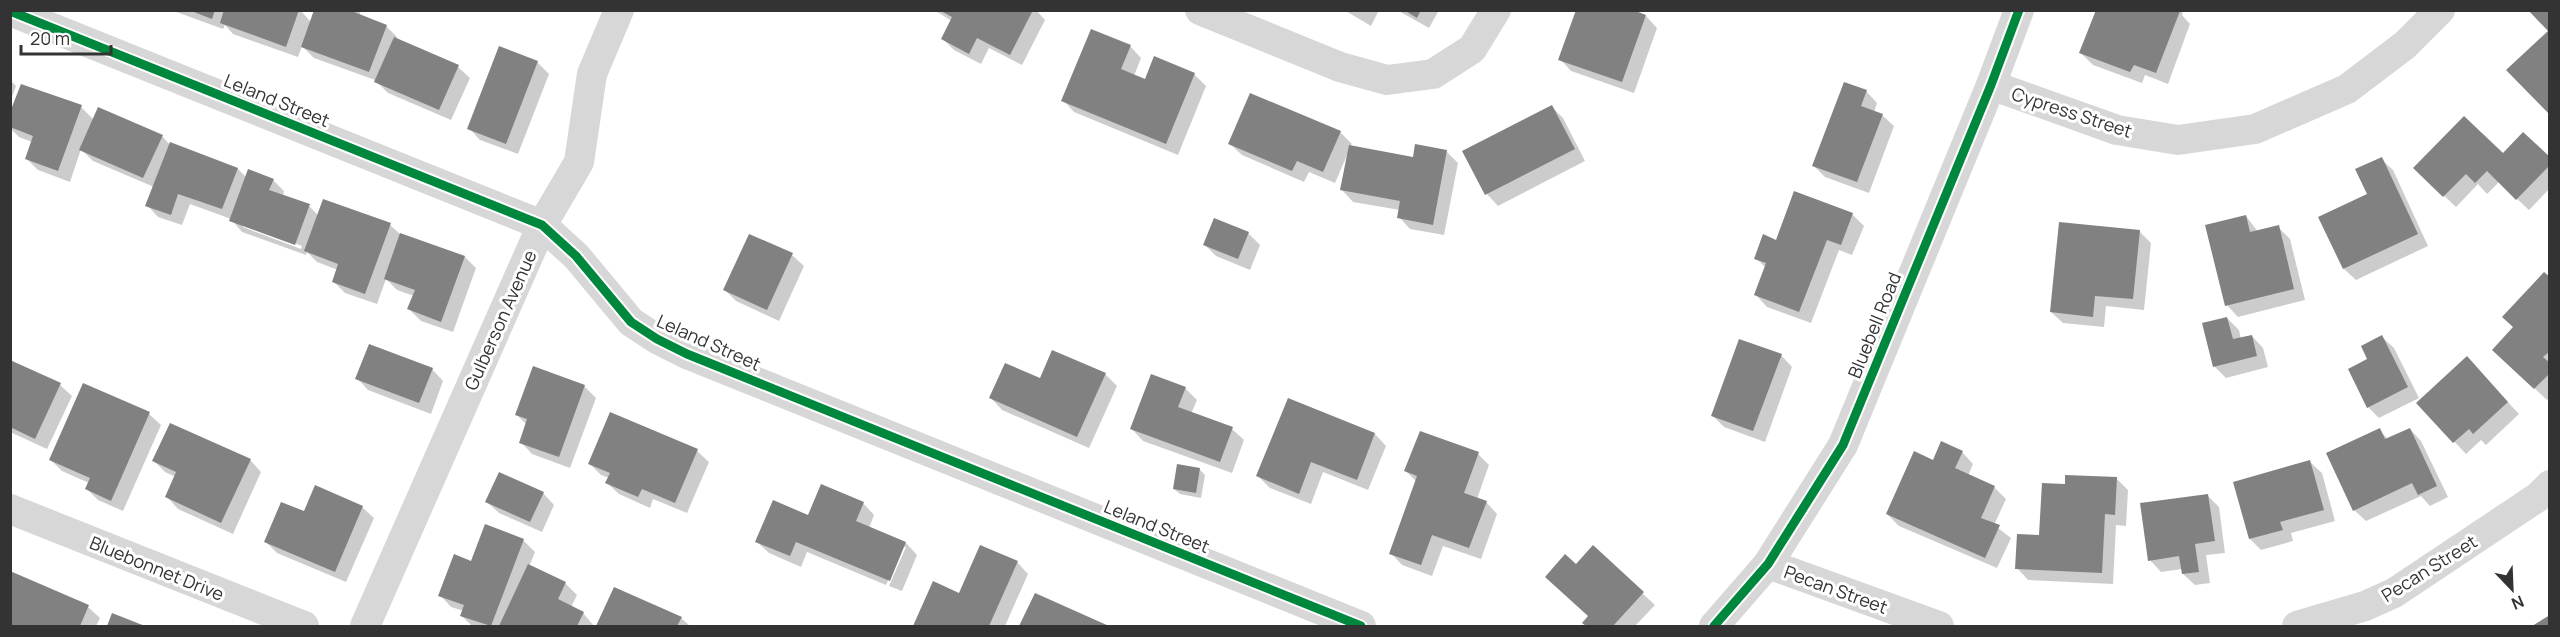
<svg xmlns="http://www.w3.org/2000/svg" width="2560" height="637" font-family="Manrope,sans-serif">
<rect width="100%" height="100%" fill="#fff"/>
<g fill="#0003" fill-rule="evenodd">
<polygon points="171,10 300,10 311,22 316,10 361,10 359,16 386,26 397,37 397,40 458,67 470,78 451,120 388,93 375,80 314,58 302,46 298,57 233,34 225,25 223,29"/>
<polygon points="934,10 1036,10 1045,20 1022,65 989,48 981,64 954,50 943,39 952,21"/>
<polygon points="1344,10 1379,10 1371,26"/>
<polygon points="1397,10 1439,10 1429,28"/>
<polygon points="2097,10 2183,10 2182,15 2190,24 2168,84 2145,75 2142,83 2093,65 2081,53"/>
<polygon points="1646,16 1657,28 1634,93 1571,71 1560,59"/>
<polygon points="1130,46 1141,58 1134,76 1146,81 1155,58 1195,75 1206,86 1178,155 1074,112 1063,100"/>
<polygon points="537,62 549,74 518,154 480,140 469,128"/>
<polygon points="10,80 16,86 10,102"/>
<polygon points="1866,91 1877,103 1874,112 1882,115 1894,126 1869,193 1825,177 1814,166"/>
<path d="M81 107 94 120 162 136 170 145 238 169 247 178 273 180 284 191 283 196 309 206 319 216 390 225 400 234 465 257 476 268 453 332 421 321 409 309 414 296 397 290 386 279 377 304 345 293 334 282 338 270 317 262 307 252 306 255 242 232 231 219 190 204 182 225 158 217 147 205 154 187 93 161 81 149 70 182 38 170 26 158 32 142 19 137 10 128V117ZM243 224 302 246 301 249 243 227Z"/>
<polygon points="1552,107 1563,118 1585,161 1498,206 1487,194 1464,152"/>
<polygon points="1340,132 1352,144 1350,147 1414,159 1446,151 1458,163 1444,235 1410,229 1399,217 1400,210 1353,202 1342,190 1348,153 1335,183 1309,172 1304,182 1242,155 1230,144"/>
<polygon points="2503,155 2550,160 2550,188 2529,210 2499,182 2487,194 2478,184 2456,207 2415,168"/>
<polygon points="2381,159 2393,170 2428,246 2356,280 2344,269 2320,218 2369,195"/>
<polygon points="1852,214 1864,226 1852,255 1839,250 1811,323 1767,307 1756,295 1766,268 1756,258 1777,242"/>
<polygon points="2246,216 2258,232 2278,227 2290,239 2305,300 2238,317 2227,305"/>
<polygon points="2139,231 2151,243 2144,310 2106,306 2104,327 2063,323 2051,312"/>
<polygon points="1248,233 1260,245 1250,270 1216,256 1205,245"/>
<polygon points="792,255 804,266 779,321 736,301 725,290"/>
<polygon points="2550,279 2550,397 2547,400 2505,361 2514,328"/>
<polygon points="2227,318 2239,330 2241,339 2252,336 2263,348 2268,367 2226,378 2214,366"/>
<polygon points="2382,337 2394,348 2419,398 2379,418 2368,407"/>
<polygon points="1781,355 1792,367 1765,442 1724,427 1712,415"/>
<polygon points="10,362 60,385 72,396 47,449 10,432"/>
<polygon points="432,369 443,381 431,414 368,390 357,378"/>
<polygon points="2478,370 2519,414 2486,445 2481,440 2466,454 2418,403"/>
<polygon points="1105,374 1117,386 1089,448 1002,410 991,398 1041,380"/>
<polygon points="584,386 596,398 570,468 532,454 521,442 527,425 516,414"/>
<polygon points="1185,388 1197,400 1191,414 1232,429 1244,440 1232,473 1143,441 1132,429"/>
<polygon points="149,414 161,425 123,511 98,500 87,489 89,483 62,471 50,459"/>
<polygon points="611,414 697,451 709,462 687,513 653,499 650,508 619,494 607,483 609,478 601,475 590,464"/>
<polygon points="2410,429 2421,441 2448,497 2430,506 2421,496 2366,521 2354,510 2379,430 2388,439"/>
<polygon points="1375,434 1386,446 1368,490 1323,472 1311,504 1270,488 1258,476"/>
<polygon points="1962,452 1973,464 1968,476 1994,487 2006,499 1994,525 2011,538 1997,568 1899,526 1887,514 1934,462"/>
<polygon points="1478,454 1489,465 1477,499 1486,502 1497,514 1481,559 1443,546 1432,576 1402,565 1391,553 1417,482 1406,471"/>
<polygon points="250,460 261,472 233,534 178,509 167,497 176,477 165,472 154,461"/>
<polygon points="2310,462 2322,473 2335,521 2291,533 2293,541 2261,550 2250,539"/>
<polygon points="1199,469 1205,475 1201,498 1180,494 1174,489"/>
<polygon points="2117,479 2128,490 2126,526 2116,525 2113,584 2028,580 2017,568 2040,536 2066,485"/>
<polygon points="543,493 554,505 542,532 499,513 487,502"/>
<polygon points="2208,496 2219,507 2225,553 2206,555 2210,583 2195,585 2183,574 2182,569 2161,572 2150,560"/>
<polygon points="863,503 874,515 869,528 906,543 917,555 902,591 889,586 906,547 903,547 886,585 807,552 801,567 769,553 757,542 809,517"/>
<polygon points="362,507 374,518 346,582 277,553 266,542 304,513"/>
<polygon points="523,540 535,552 529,567 565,583 577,595 571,607 583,613 594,626 472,626 462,616 464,611 451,607 440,595 472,563"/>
<polygon points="1593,548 1655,605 1635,626 1587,626 1584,623 1589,616 1576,566"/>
<polygon points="1017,562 1028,574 1005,626 914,626 933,583 960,595"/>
<polygon points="10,573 88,607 100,618 96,626 10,626"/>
<polygon points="615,589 681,618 690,626 598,626"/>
<polygon points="1035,595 1106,626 1021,626"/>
</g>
<g fill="#818181">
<polygon points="189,10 215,10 212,19"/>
<polygon points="224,10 299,10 286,47 220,23"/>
<polygon points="314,10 349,10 387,25 369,72 301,47"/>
<polygon points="939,10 1033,10 1010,55 977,38 969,54 941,39 952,17"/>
<polygon points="1404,10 1421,10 1417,18"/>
<polygon points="1576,10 1633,10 1646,15 1622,82 1558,60"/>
<polygon points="2096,10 2180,11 2156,73 2134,65 2130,72 2079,53"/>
<polygon points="2528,10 2550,10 2550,115 2506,70 2548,31"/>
<polygon points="1091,29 1131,45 1121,69 1145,79 1154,56 1195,73 1166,144 1061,101"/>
<polygon points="394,37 459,65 439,110 374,82"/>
<polygon points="499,46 538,61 506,144 467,129"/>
<polygon points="1844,82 1867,90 1861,106 1883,114 1857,182 1812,166"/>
<polygon points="21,84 82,105 58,171 25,159 33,136 10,127 10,112"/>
<polygon points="1250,93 1341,131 1323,172 1297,161 1292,171 1228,144"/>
<polygon points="1552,105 1575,149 1485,195 1462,151"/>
<polygon points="98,107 163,135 143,178 79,150"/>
<polygon points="2464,116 2503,153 2523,132 2550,157 2550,165 2516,200 2487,171 2475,183 2466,174 2443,197 2413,168"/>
<polygon points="170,142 238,168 222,209 178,194 171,215 145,206"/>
<polygon points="1415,144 1447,150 1433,225 1397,218 1400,201 1340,190 1349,145 1413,157"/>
<polygon points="2382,157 2418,234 2343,269 2318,217 2367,194 2355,169"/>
<polygon points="248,169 274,179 269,190 310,204 295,245 229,221"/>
<polygon points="1794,191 1853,213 1841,245 1827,240 1799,312 1754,295 1766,263 1754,259 1763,234 1776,240"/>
<polygon points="323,199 391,223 365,294 332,282 338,264 304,251"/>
<polygon points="2246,215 2250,232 2279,225 2294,289 2225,306 2205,225"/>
<polygon points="1214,218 1249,232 1238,259 1203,245"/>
<polygon points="2059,222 2140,230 2133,299 2095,296 2093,317 2050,312"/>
<polygon points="400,233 465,256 441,322 407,309 415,290 384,279"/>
<polygon points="749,234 793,253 767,310 723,290"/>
<polygon points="2544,272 2550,277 2550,351 2543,357 2550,363 2550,373 2534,389 2492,350 2513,327 2502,317"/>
<polygon points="2227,317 2233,339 2252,335 2257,356 2213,367 2202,323"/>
<polygon points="2382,335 2408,387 2367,408 2348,369 2367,359 2361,346"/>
<polygon points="1739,339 1782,354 1753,431 1711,416"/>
<polygon points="369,344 433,368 419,403 355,379"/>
<polygon points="1052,350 1106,373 1077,437 989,398 1005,363 1040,378"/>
<polygon points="2467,356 2508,402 2473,434 2469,429 2453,443 2416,403"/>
<polygon points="10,360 61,383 35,439 10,427"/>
<polygon points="533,366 585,385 559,457 519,443 527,419 515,415"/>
<polygon points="1151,374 1186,387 1178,407 1233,427 1220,462 1130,429"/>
<polygon points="83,383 150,412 111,501 85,489 90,478 49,460"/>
<polygon points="1288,398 1375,433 1357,480 1311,462 1299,494 1256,476"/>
<polygon points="610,412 698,449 675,503 642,489 638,497 605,483 610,473 588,464"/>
<polygon points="170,423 251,459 221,523 165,497 176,472 152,461"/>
<polygon points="2380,428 2385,439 2410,428 2437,486 2418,495 2412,483 2353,511 2326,453"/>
<polygon points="1420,431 1479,452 1464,493 1487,501 1469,548 1432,535 1421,565 1389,554 1417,476 1404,471"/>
<polygon points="1941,441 1963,451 1955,468 1995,486 1981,518 2000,525 1985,558 1886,514 1914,451 1933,460"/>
<polygon points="2310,460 2324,510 2280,522 2283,530 2249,539 2233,482"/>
<polygon points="1177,464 1200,468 1196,493 1173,489"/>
<polygon points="499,472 544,492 530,522 485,502"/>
<polygon points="2065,475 2117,477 2115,515 2105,514 2102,573 2015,569 2017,534 2039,535 2042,483 2065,484"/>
<polygon points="821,484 864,502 856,521 906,542 890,581 796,542 790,556 755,542 773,500 808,515"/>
<polygon points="315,485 363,506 335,572 264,542 281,502 304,511"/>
<polygon points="2208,494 2215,541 2195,544 2199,572 2182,574 2179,556 2148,561 2140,503"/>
<polygon points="485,524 524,539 491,626 460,616 464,605 438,596 454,554 471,561"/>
<polygon points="980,545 1018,561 989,626 913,626 933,581 959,593"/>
<polygon points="1593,545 1644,592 1613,626 1586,626 1582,623 1588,616 1545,577 1565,554 1576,564"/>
<polygon points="528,564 566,582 558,599 584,612 577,626 499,626"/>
<polygon points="10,571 89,605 80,626 10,626"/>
<polygon points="614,587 682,617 677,626 596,626"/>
<polygon points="1035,593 1109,626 1019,626"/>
<polygon points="112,613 145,626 107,626"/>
<polygon points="2550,615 2550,626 2532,626"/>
</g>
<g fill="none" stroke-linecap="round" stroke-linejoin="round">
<g stroke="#d7d7d7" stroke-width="30">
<polyline points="1200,10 1340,67 1387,80 1433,74 1472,49 1496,10"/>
<polyline points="10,11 542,225 576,256 631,322 657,339 687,354 1361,626"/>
<polyline points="1991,85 2117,130 2178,140 2255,129 2347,89 2405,45 2440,10"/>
<polyline points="10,509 304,626"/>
<polyline points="1768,564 1939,626"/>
<polyline points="365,626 542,225 579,162 592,74 619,10"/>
<polyline points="1714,626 1768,564 1843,445 1991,85 2019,10"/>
<polyline points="2297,626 2365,606 2394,593 2538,497 2550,485"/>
</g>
<g stroke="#fff" stroke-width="13">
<g id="cycleway">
<polyline points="10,11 542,225 576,256 631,322 657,339 687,354 1361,626"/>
<polyline points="1714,626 1768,564 1843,445 1991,85 2019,10"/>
</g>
</g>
<use href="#cycleway" stroke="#00873e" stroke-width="9"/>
</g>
<g text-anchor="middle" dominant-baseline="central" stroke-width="6" stroke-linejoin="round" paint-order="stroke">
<g font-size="18" fill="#333" stroke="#fff">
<text transform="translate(277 100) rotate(22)">Leland Street</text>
<text transform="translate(2072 112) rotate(18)">Cypress Street</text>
<text transform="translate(500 320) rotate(-66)">Gulberson Avenue</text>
<text transform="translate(1874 325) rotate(-68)">Bluebell Road</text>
<text transform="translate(709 342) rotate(24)">Leland Street</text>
<text transform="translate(1157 526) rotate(22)">Leland Street</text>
<text transform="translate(157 568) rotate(22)">Bluebonnet Drive</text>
<text transform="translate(2429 568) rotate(-32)">Pecan Street</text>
<text transform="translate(1836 589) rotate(20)">Pecan Street</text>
</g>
</g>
<rect width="2560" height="637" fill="none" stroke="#333333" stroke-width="24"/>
<g transform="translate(2512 589) rotate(157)" stroke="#ffffff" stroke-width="4.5" paint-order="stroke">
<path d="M0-4.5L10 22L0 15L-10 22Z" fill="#333333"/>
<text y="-9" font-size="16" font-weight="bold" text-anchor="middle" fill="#333333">N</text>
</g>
<path d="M21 45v9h90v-9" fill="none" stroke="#333333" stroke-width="3"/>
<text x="30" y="45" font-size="18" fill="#333333" stroke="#ffffff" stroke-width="4.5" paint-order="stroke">20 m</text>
</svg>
